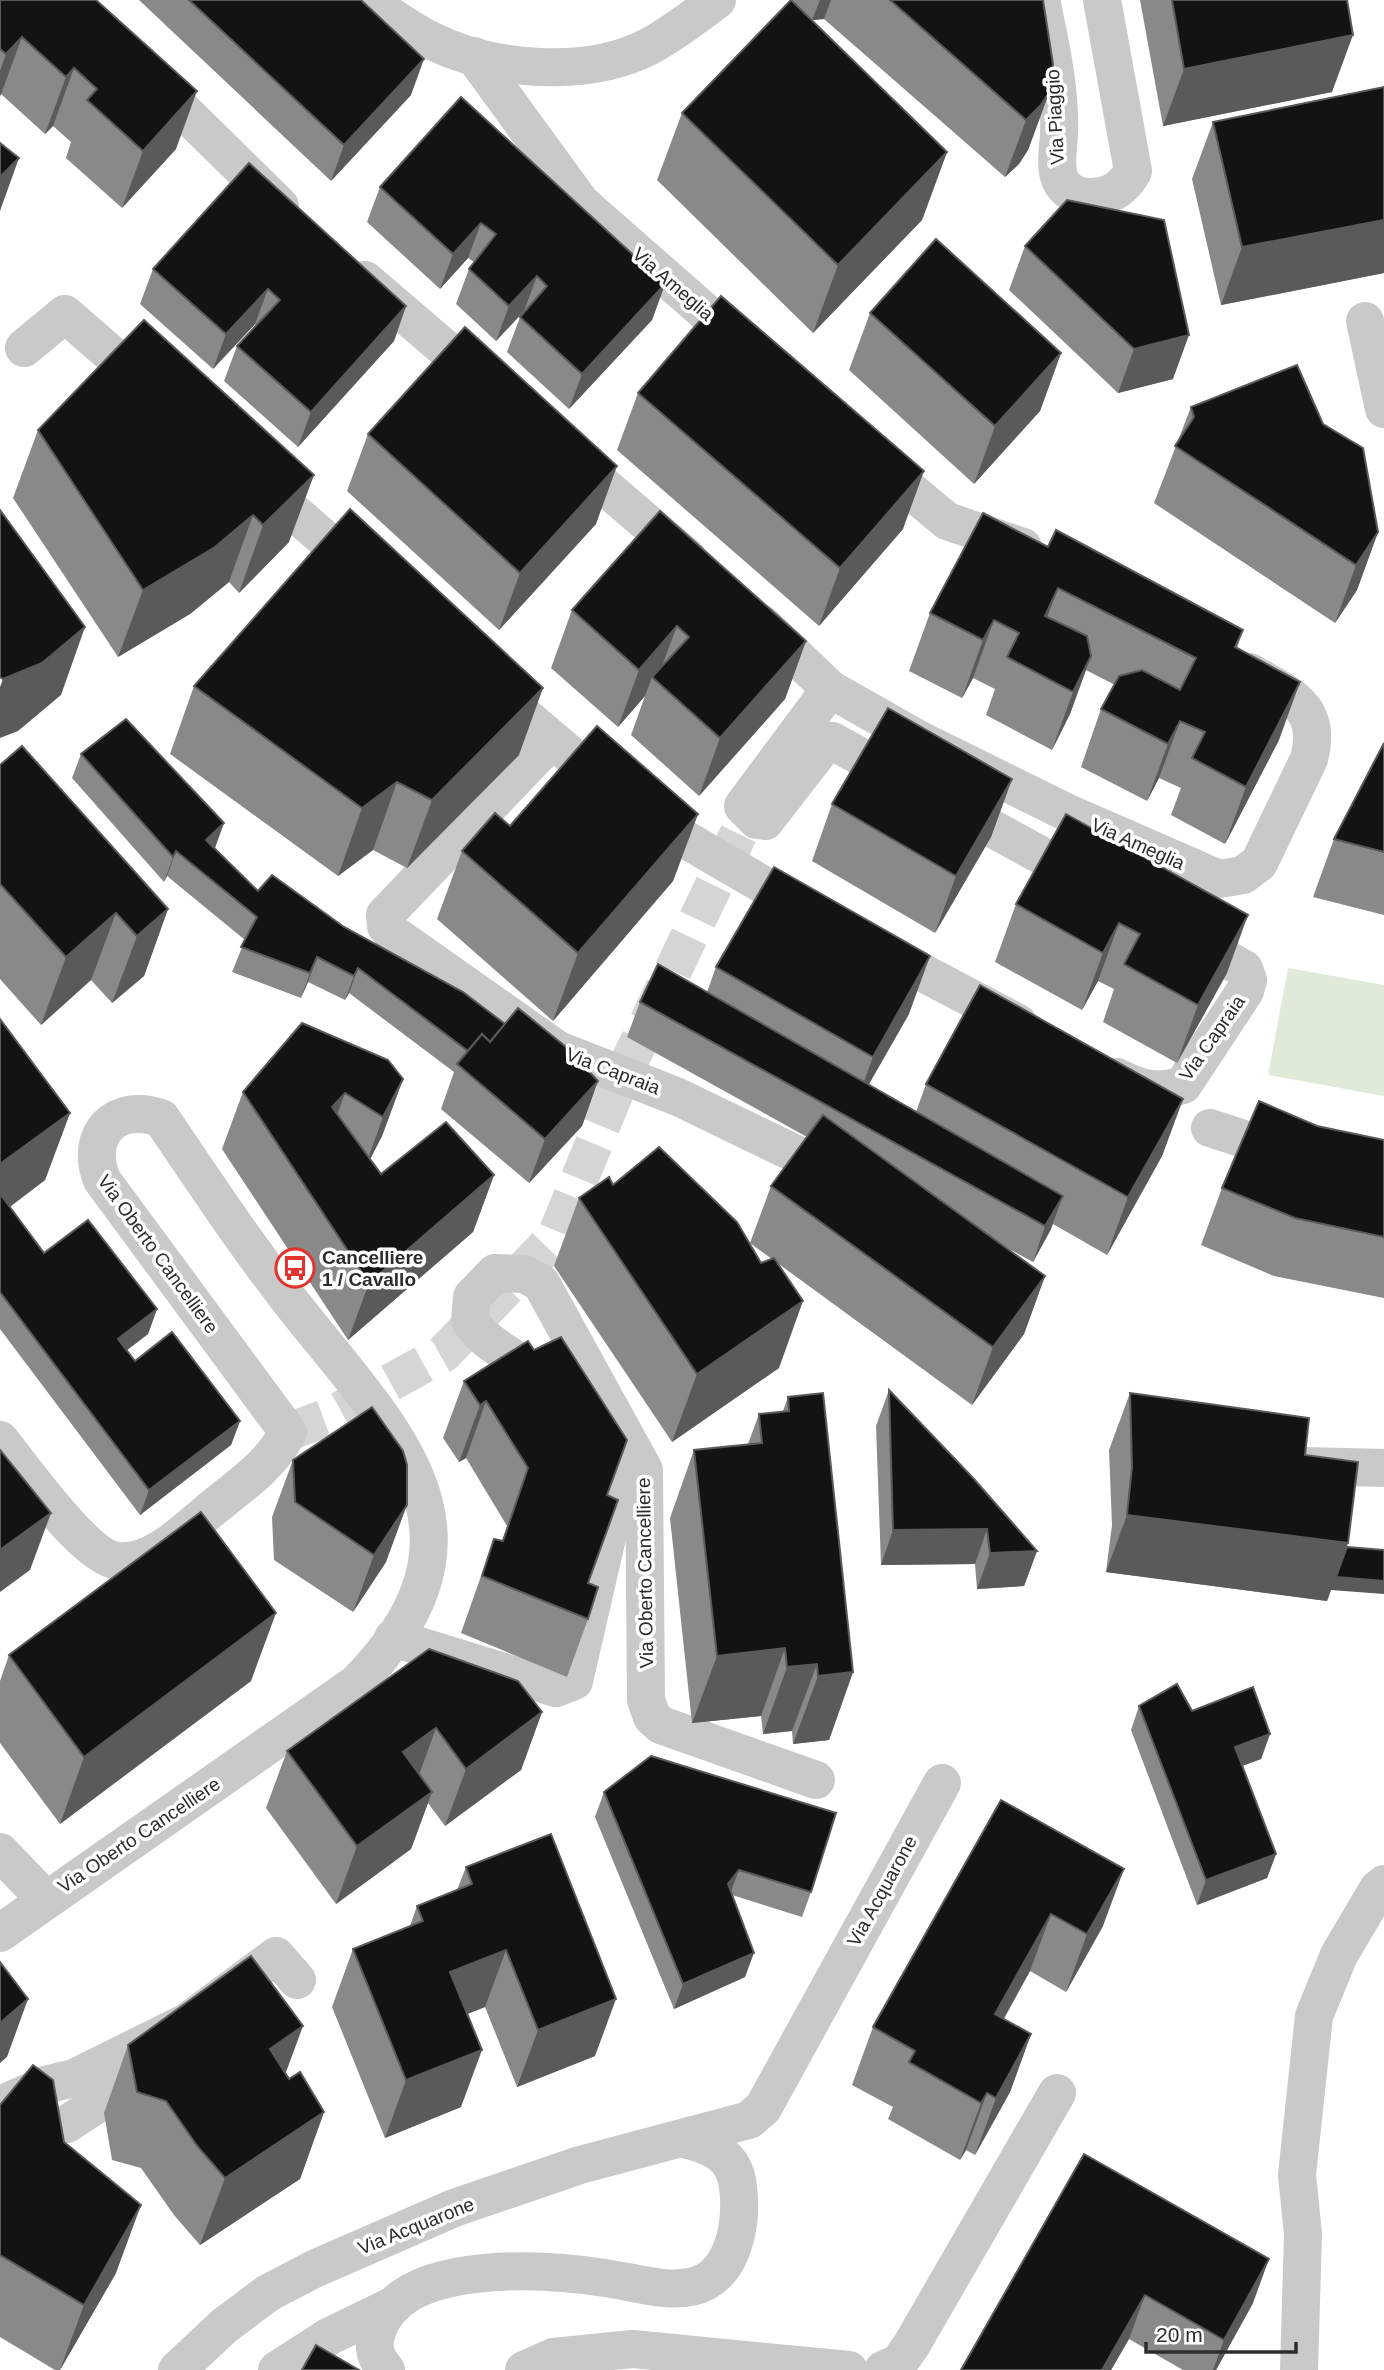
<svg xmlns="http://www.w3.org/2000/svg" width="1384" height="2370" font-family="Arial,sans-serif">
<rect width="100%" height="100%" fill="#fff"/>
<polygon fill="#e0ead9" points="1288,968 1384,985 1384,1096 1268,1075"/>
<g fill="none" stroke-linecap="round" stroke-linejoin="round">
<polyline stroke="#d5d5d5" stroke-width="38" stroke-dasharray="38 19" stroke-linecap="butt" points="288,1432 326,1418 444,1353 556,1236 618,1085 748,814"/>
<g stroke="#c9c9c9" stroke-width="38">
<path d="M366 0C387 13 408 29 430 40 492 71 587 79 650 46 674 33 696 16 717 0"/>
<path d="M1041 0C1050 43 1061 90 1059 135 1058 150 1053 175 1065 187 1074 197 1088 198 1100 196 1116 194 1126 184 1133 171L1102 0"/>
<polyline points="474,56 581,203 745,347"/>
<polyline points="151,79 280,206"/>
<polyline points="365,280 484,382"/>
<polyline points="1365,321 1384,409"/>
<polyline points="24,348 65,314 150,388"/>
<polyline points="569,456 688,558"/>
<polyline points="875,461 947,521 1023,547"/>
<polyline points="259,482 364,573"/>
<path d="M762 624 830 689 918 739 1070 814 1219 879 1243 875 1259 863 1309 759C1323 706 1289 695 1250 672"/>
<polyline points="492,688 635,810 808,911"/>
<polyline points="830,689 743,806 757,820 765,821 827,741 832,741 1088,881"/>
<polyline points="551,741 385,915 386,926 392,933 558,1050 678,1097 798,1155 840,1180"/>
<polyline points="876,948 1018,1023"/>
<path d="M1117 1077C1141 1089 1156 1094 1183 1085L1245 991 1248 980 1244 969 1186 936"/>
<polyline points="1210,1128 1326,1166 1384,1175"/>
<path d="M546 1388C524 1358 488 1349 470 1321L472 1297 495 1273 524 1274 541 1283 644 1470 646 1700 652 1717 661 1725 816 1780"/>
<path d="M0 1440C22 1467 85 1558 118 1561 152 1565 185 1531 209 1511 238 1487 271 1466 288 1432L102 1180C84 1135 115 1102 161 1118 203 1180 244 1242 290 1301 391 1430 507 1530 357 1683L0 1933"/>
<polyline points="1306,1466 1384,1468"/>
<polyline points="393,1638 556,1688 574,1681 614,1507 606,1469 584,1439"/>
<polyline points="0,1852 45,1899"/>
<polyline points="0,2105 45,2085 74,2078 187,2022 276,1956 297,1980"/>
<polyline points="67,2124 152,2068"/>
<polyline points="177,2370 224,2326 268,2293 314,2269 454,2208 580,2165 749,2120 763,2108 942,1783"/>
<polyline points="277,2370 330,2336 394,2305"/>
<path d="M386 2370C372 2355 372 2340 381 2322 413 2259 548 2269 605 2278 635 2282 676 2297 705 2282 736 2265 742 2218 738 2187 735 2155 711 2145 683 2139"/>
<polyline points="524,2370 553,2357 633,2349 849,2370"/>
<polyline points="883,2370 899,2363 912,2344 1057,2093"/>
<polyline points="1299,2370 1303,2234 1297,2175 1314,2016 1339,1955 1378,1889 1384,1884"/>
</g>
</g>
<g fill="#898989">
<polygon points="0,0 176,149 122,208 66,158 71,142 53,126 45,134 1,94 0,96"/>
<polygon points="139,0 361,0 411,95 331,181"/>
<polygon points="790,0 1043,0 1049,93 1028,150 1019,164 1005,177 824,19 812,20 947,152 922,220 813,333 657,180 682,113"/>
<polygon points="1140,0 1347,0 1332,92 1163,126"/>
<polygon points="1384,87 1384,273 1221,305 1192,179 1213,122"/>
<polygon points="380,187 665,284 652,320 569,409 507,352 520,317 524,311 496,341 456,304 469,269 474,262 468,258 440,289 367,222"/>
<polygon points="1025,246 1173,379 1118,393 1009,290"/>
<polygon points="153,269 406,306 394,341 298,447 224,381 237,346 256,325 255,324 213,369 140,304"/>
<polygon points="870,313 1061,353 1040,411 974,484 849,370"/>
<polygon points="144,320 289,542 239,593 229,582 190,614 118,657 13,498 38,430"/>
<polygon points="638,393 903,529 819,626 617,450"/>
<polygon points="1191,407 1323,424 1378,532 1357,590 1335,623 1154,503"/>
<polygon points="368,434 596,524 499,630 347,491"/>
<polygon points="1048,547 1243,630 1237,648 1279,740 1225,844 1171,815 1181,788 1159,778 1147,801 1081,767 1101,709 1115,685 1086,670 1070,714 1052,750 986,715 995,689 973,678 962,698 909,671 930,613"/>
<polygon points="572,610 806,641 785,699 699,796 631,735 645,696 618,727 551,668"/>
<polygon points="194,686 519,755 407,868 373,850 338,876 170,754"/>
<polygon points="1384,743 1384,915 1313,897 1334,839"/>
<polygon points="81,754 215,848 258,891 344,927 505,1024 598,1081 582,1126 529,1183 441,1109 454,1072 349,993 345,1000 308,982 301,998 232,972 245,940 167,876 164,882 72,778"/>
<polygon points="0,765 168,909 144,976 112,1003 91,980 41,1025 0,979"/>
<polygon points="1012,779 991,837 935,933 812,861 832,804"/>
<polygon points="698,814 673,881 553,1021 437,919 462,851 510,826"/>
<polygon points="1066,814 1227,973 1177,1063 1103,1022 1114,989 1098,981 1082,1010 995,962 1016,904"/>
<polygon points="716,967 909,1014 868,1085 916,1112 926,1084 1183,1099 1162,1156 1107,1255 1053,1224 1050,1231 1033,1262 1000,1244 1045,1276 1024,1334 972,1405 776,1262 779,1368 672,1442 554,1266 579,1198 613,1185 761,1263 772,1259 750,1243 771,1186 807,1137 627,1037 640,1002 707,992"/>
<polygon points="0,1019 70,1113 45,1180 10,1207 44,1253 157,1309 148,1334 127,1350 135,1361 240,1421 231,1445 140,1515 0,1329"/>
<polygon points="403,1079 382,1136 370,1159 381,1174 494,1175 473,1232 348,1340 222,1149 243,1092"/>
<polygon points="1317,1126 1384,1140 1384,1298 1274,1276 1201,1245 1222,1188"/>
<polygon points="464,1381 607,1495 588,1583 588,1619 567,1677 461,1633 494,1539 502,1541 507,1526 466,1458 459,1462 443,1438"/>
<polygon points="889,1390 1037,1551 1024,1586 977,1589 975,1564 881,1565 876,1426"/>
<polygon points="1130,1393 1305,1455 1348,1543 1327,1601 1106,1572 1112,1525 1109,1450"/>
<polygon points="788,1397 853,1672 829,1740 793,1744 792,1731 763,1734 761,1716 692,1723 670,1518 694,1450 748,1444 759,1414 783,1411"/>
<polygon points="293,1460 386,1562 353,1612 274,1560 272,1517"/>
<polygon points="9,1655 251,1681 60,1824 0,1743 0,1681"/>
<polygon points="1139,1706 1192,1711 1270,1734 1261,1759 1242,1766 1276,1854 1267,1878 1197,1905 1131,1730"/>
<polygon points="542,1712 521,1770 445,1826 428,1803 411,1849 336,1904 266,1808 287,1751"/>
<polygon points="604,1792 811,1892 802,1917 732,1895 745,1977 674,2009 595,1817"/>
<polygon points="1001,1800 1103,1926 1066,1992 1030,1971 1004,2019 1031,2034 1010,2092 975,2155 966,2150 960,2160 888,2119 893,2107 852,2085 873,2027"/>
<polygon points="466,1867 595,2056 517,2087 485,2007 467,2014 461,2107 385,2138 332,2007 353,1949 410,1926 417,1906 457,1890"/>
<polygon points="128,2045 285,2073 289,2079 324,2112 300,2179 200,2245 174,2215 141,2168 112,2160 104,2113"/>
<polygon points="0,2105 64,2142 116,2273 60,2370 55,2370 0,2337"/>
<polygon points="1084,2154 1253,2303 1216,2370 1183,2370 1129,2339 1111,2370 961,2370"/>
</g>
<g fill="#5a5a5a">
<polygon points="820,0 831,0 824,19 812,20"/>
<polygon points="1353,35 1332,92 1163,126 1184,69"/>
<polygon points="22,37 1,94 0,96 0,71 6,54"/>
<polygon points="424,59 411,95 331,181 344,145"/>
<polygon points="74,68 53,126 45,134 66,77"/>
<polygon points="197,91 176,149 122,208 143,151"/>
<polygon points="1049,93 1028,150 1019,164 1005,177 1026,120"/>
<polygon points="947,152 922,220 813,333 838,265"/>
<polygon points="19,158 0,211 0,177"/>
<polygon points="1384,220 1384,273 1221,305 1242,247"/>
<polygon points="481,223 468,258 440,289 453,254"/>
<polygon points="537,276 524,311 496,341 509,306"/>
<polygon points="665,284 652,320 569,409 582,374"/>
<polygon points="268,289 255,324 213,369 226,334"/>
<polygon points="406,306 394,341 298,447 311,412"/>
<polygon points="1189,335 1173,379 1118,393 1134,349"/>
<polygon points="1061,353 1040,411 974,484 995,426"/>
<polygon points="617,466 596,524 499,630 520,573"/>
<polygon points="924,471 903,529 819,626 840,568"/>
<polygon points="314,475 289,542 239,593 263,525"/>
<polygon points="253,515 229,582 190,614 118,657 143,590"/>
<polygon points="1378,532 1357,590 1335,623 1356,565"/>
<polygon points="1058,588 1037,645 1045,616"/>
<polygon points="994,620 973,678 962,698 983,640"/>
<polygon points="677,626 656,682 652,677 645,696 618,727 639,670"/>
<polygon points="85,627 61,695 18,731 0,738 0,687 3,679"/>
<polygon points="806,641 785,699 699,796 720,738"/>
<polygon points="1091,656 1070,714 1052,750 1073,692"/>
<polygon points="1300,682 1279,740 1225,844 1246,787"/>
<polygon points="543,688 519,755 407,868 432,800"/>
<polygon points="1180,721 1159,778 1147,801 1168,744"/>
<polygon points="1012,779 991,837 935,933 956,876"/>
<polygon points="397,782 373,850 338,876 362,808"/>
<polygon points="698,814 673,881 553,1021 578,953"/>
<polygon points="224,823 215,848 197,865 206,840"/>
<polygon points="176,851 167,876 164,882 173,857"/>
<polygon points="168,909 144,976 112,1003 137,936"/>
<polygon points="116,913 91,980 41,1025 66,957"/>
<polygon points="1248,915 1227,973 1177,1063 1198,1005"/>
<polygon points="1119,923 1098,981 1082,1010 1103,953"/>
<polygon points="930,956 909,1014 852,1114 873,1057"/>
<polygon points="317,957 308,982 301,998 310,973"/>
<polygon points="358,968 349,993 345,1000 354,976"/>
<polygon points="403,1079 382,1136 362,1175 383,1117"/>
<polygon points="598,1081 582,1126 529,1183 545,1139"/>
<polygon points="345,1093 324,1151 332,1107"/>
<polygon points="1183,1099 1162,1156 1107,1255 1128,1197"/>
<polygon points="70,1113 45,1180 0,1214 0,1164"/>
<polygon points="494,1175 473,1232 348,1340 369,1283"/>
<polygon points="1063,1196 1050,1231 1033,1262 1045,1226"/>
<polygon points="1045,1276 1024,1334 972,1405 993,1347"/>
<polygon points="803,1301 779,1368 672,1442 697,1374"/>
<polygon points="157,1309 148,1334 109,1364 118,1339"/>
<polygon points="486,1401 466,1458 459,1462 480,1405"/>
<polygon points="240,1421 231,1445 140,1515 149,1490"/>
<polygon points="407,1505 386,1562 353,1612 374,1555"/>
<polygon points="51,1513 30,1570 0,1592 0,1550"/>
<polygon points="1127,1515 1348,1543 1336,1577 1384,1581 1384,1594 1331,1590 1327,1601 1106,1572"/>
<polygon points="987,1529 975,1564 881,1565 893,1530"/>
<polygon points="1037,1551 1024,1586 977,1589 990,1553"/>
<polygon points="276,1613 251,1681 60,1824 84,1757"/>
<polygon points="785,1648 761,1716 692,1723 717,1656"/>
<polygon points="817,1664 792,1731 763,1734 787,1667"/>
<polygon points="853,1672 829,1740 793,1744 818,1676"/>
<polygon points="542,1712 521,1770 445,1826 466,1769"/>
<polygon points="436,1728 415,1786 403,1752"/>
<polygon points="1270,1734 1261,1759 1226,1772 1235,1747"/>
<polygon points="432,1792 411,1849 336,1904 357,1846"/>
<polygon points="1276,1854 1267,1878 1197,1905 1206,1880"/>
<polygon points="1124,1869 1103,1926 1066,1992 1087,1934"/>
<polygon points="739,1870 730,1894 728,1884"/>
<polygon points="1051,1914 1030,1971 974,2071 995,2014"/>
<polygon points="506,1950 485,2007 429,2029 450,1972"/>
<polygon points="754,1953 745,1977 674,2009 683,1984"/>
<polygon points="28,1999 7,2057 0,2063 0,2023"/>
<polygon points="616,1999 595,2056 517,2087 538,2030"/>
<polygon points="303,2026 278,2094 270,2049"/>
<polygon points="1031,2034 1010,2092 975,2155 996,2098"/>
<polygon points="482,2050 461,2107 385,2138 406,2080"/>
<polygon points="987,2093 966,2150 960,2160 981,2103"/>
<polygon points="324,2112 300,2179 200,2245 225,2178"/>
<polygon points="141,2205 116,2273 60,2370 84,2305"/>
<polygon points="1269,2259 1253,2303 1216,2370 1213,2370 1224,2340"/>
<polygon points="1145,2295 1129,2339 1111,2370 1102,2370"/>
</g>
<g fill="#131313" stroke="#5a5a5a" stroke-width="2">
<polygon points="0,0 96,0 197,91 143,151 87,100 97,89 74,68 66,77 22,37 6,54 0,49"/>
<polygon points="189,0 361,0 424,59 344,145"/>
<polygon points="791,0 947,152 838,265 682,113"/>
<polygon points="890,0 1043,0 1053,64 1049,93 1040,106 1026,120"/>
<polygon points="1172,0 1347,0 1353,35 1184,69"/>
<polygon points="1384,87 1384,220 1242,247 1213,122"/>
<polygon points="461,97 665,284 582,374 520,317 547,286 537,276 509,306 469,269 496,234 481,223 453,254 380,187"/>
<polygon points="0,143 19,158 0,177"/>
<polygon points="249,163 406,306 311,412 237,346 280,300 268,289 226,334 153,269"/>
<polygon points="1067,200 1164,220 1189,335 1134,349 1025,246"/>
<polygon points="936,239 1061,353 995,426 870,313"/>
<polygon points="721,296 924,471 840,568 638,393"/>
<polygon points="144,320 314,475 263,525 253,515 215,547 143,590 38,430"/>
<polygon points="465,327 617,466 520,573 368,434"/>
<polygon points="1297,365 1323,424 1363,448 1378,532 1356,565 1175,446 1194,417 1191,407"/>
<polygon points="350,509 543,688 432,800 397,782 362,808 194,686"/>
<polygon points="0,510 85,627 42,663 3,679 0,677"/>
<polygon points="660,511 806,641 720,738 652,677 689,637 677,626 639,670 572,610"/>
<polygon points="983,513 1048,547 1056,530 1243,630 1235,647 1300,682 1246,787 1192,758 1205,732 1180,721 1168,744 1101,709 1119,676 1142,670 1180,690 1196,658 1058,588 1045,616 1087,636 1091,656 1073,692 1007,657 1019,633 994,620 983,640 930,613"/>
<polygon points="888,708 1012,779 956,876 832,804"/>
<polygon points="126,719 224,823 206,840 258,891 272,875 344,927 463,992 505,1024 490,1042 482,1034 468,1051 358,968 354,976 317,957 310,973 241,947 257,917 176,851 173,857 81,754"/>
<polygon points="597,726 698,814 578,953 462,851 495,813 510,826"/>
<polygon points="1384,743 1384,852 1334,839"/>
<polygon points="22,746 168,909 137,936 116,913 66,957 0,884 0,765"/>
<polygon points="1066,814 1248,915 1198,1005 1124,964 1140,934 1119,923 1103,953 1016,904"/>
<polygon points="774,867 930,956 873,1057 716,967"/>
<polygon points="658,964 1063,1196 1045,1226 640,1002"/>
<polygon points="980,985 1183,1099 1128,1197 926,1084"/>
<polygon points="518,1008 566,1047 598,1081 545,1139 457,1064 482,1034 490,1042"/>
<polygon points="0,1019 70,1113 0,1164"/>
<polygon points="302,1023 388,1060 403,1079 383,1117 345,1093 332,1107 381,1174 446,1122 494,1175 369,1283 243,1092"/>
<polygon points="1259,1101 1317,1126 1384,1140 1384,1237 1295,1218 1222,1188"/>
<polygon points="823,1115 1045,1276 993,1347 771,1186"/>
<polygon points="659,1147 737,1222 761,1263 774,1258 803,1301 697,1374 579,1198 609,1177 613,1185"/>
<polygon points="1,1195 44,1253 88,1220 157,1309 118,1339 135,1361 172,1332 240,1421 149,1490 0,1292 0,1196"/>
<polygon points="561,1337 627,1440 607,1495 618,1500 588,1583 598,1587 588,1619 482,1576 494,1539 503,1541 528,1468 486,1401 480,1405 464,1381 528,1341 534,1350"/>
<polygon points="889,1390 974,1479 1037,1551 990,1553 987,1529 893,1530"/>
<polygon points="823,1393 853,1672 818,1676 817,1664 787,1667 785,1648 717,1656 694,1450 762,1443 759,1414 789,1411 788,1397"/>
<polygon points="1130,1393 1309,1418 1305,1455 1358,1462 1348,1543 1127,1515 1132,1467"/>
<polygon points="372,1407 403,1451 407,1465 407,1505 374,1555 295,1502 293,1460"/>
<polygon points="0,1450 51,1513 0,1550"/>
<polygon points="201,1512 276,1613 84,1757 9,1655"/>
<polygon points="1347,1547 1384,1550 1384,1581 1336,1577"/>
<polygon points="429,1649 518,1681 542,1712 466,1769 436,1728 403,1752 432,1792 357,1846 287,1751"/>
<polygon points="1177,1684 1192,1711 1253,1687 1270,1734 1235,1747 1276,1854 1206,1880 1139,1706"/>
<polygon points="651,1756 836,1813 811,1892 739,1870 728,1884 754,1953 683,1984 604,1792"/>
<polygon points="1001,1800 1124,1869 1087,1934 1051,1914 995,2014 1031,2034 996,2098 987,2093 981,2103 909,2062 915,2051 873,2027"/>
<polygon points="551,1834 616,1999 538,2030 506,1950 450,1972 482,2050 406,2080 353,1949 423,1921 417,1906 472,1884 466,1867"/>
<polygon points="251,1956 303,2026 270,2049 289,2079 300,2072 324,2112 225,2178 198,2147 166,2101 137,2092 128,2045"/>
<polygon points="0,1962 28,1999 0,2023"/>
<polygon points="33,2065 53,2080 64,2142 141,2205 84,2305 0,2255 0,2105"/>
<polygon points="1084,2154 1269,2259 1224,2340 1145,2295 1102,2370 961,2370"/>
<polygon points="316,2345 359,2370 302,2370"/>
</g>
<defs>
<g id="bus-ring" transform="scale(2.0125)"><circle r="9.5" fill="#fff" stroke="#e2342e" stroke-width="1.5"/><path d="M-5-6H5V4H4V6H2V4H-2V6H-4V4H-5ZM-3.5-4V0h7V-4ZM-3.5 1.2v1.5H-2V1.2ZM2 1.2v1.5H3.5V1.2Z" fill="#e2342e"/></g>
</defs>
<g fill-rule="evenodd">
<use href="#bus-ring" x="295" y="1268"/>
</g>
<g text-anchor="middle" dominant-baseline="central" stroke-width="7" stroke-linejoin="round" paint-order="stroke">
<g font-size="19" fill="#2c2c2c" stroke="#fff">
<text transform="translate(1055 117) rotate(-93)">Via Piaggio</text>
<text transform="translate(673 284) rotate(41)">Via Ameglia</text>
<text transform="translate(1138 844) rotate(24)">Via Ameglia</text>
<text transform="translate(1212 1038) rotate(-55)">Via Capraia</text>
<text transform="translate(613 1071) rotate(21)">Via Capraia</text>
<text transform="translate(158 1254) rotate(54)">Via Oberto Cancelliere</text>
<text transform="translate(645 1573) rotate(-91)">Via Oberto Cancelliere</text>
<text transform="translate(139 1835) rotate(-34)">Via Oberto Cancelliere</text>
<text transform="translate(882 1891) rotate(-61)">Via Acquarone</text>
<text transform="translate(416 2226) rotate(-22)">Via Acquarone</text>
</g>
<g font-size="19" font-weight="bold" fill="#2c2c2c" stroke="#fff" text-anchor="start">
<text x="322" y="1257">Cancelliere<tspan x="322" dy="22">1 / Cavallo</tspan></text>
</g>
</g>
<path d="M1146 2342v10h150v-10" fill="none" stroke="#2c2c2c" stroke-width="3.5"/>
<text x="1156" y="2342" font-size="21" fill="#2c2c2c" stroke="#ffffff" stroke-width="5" paint-order="stroke">20 m</text>
</svg>
